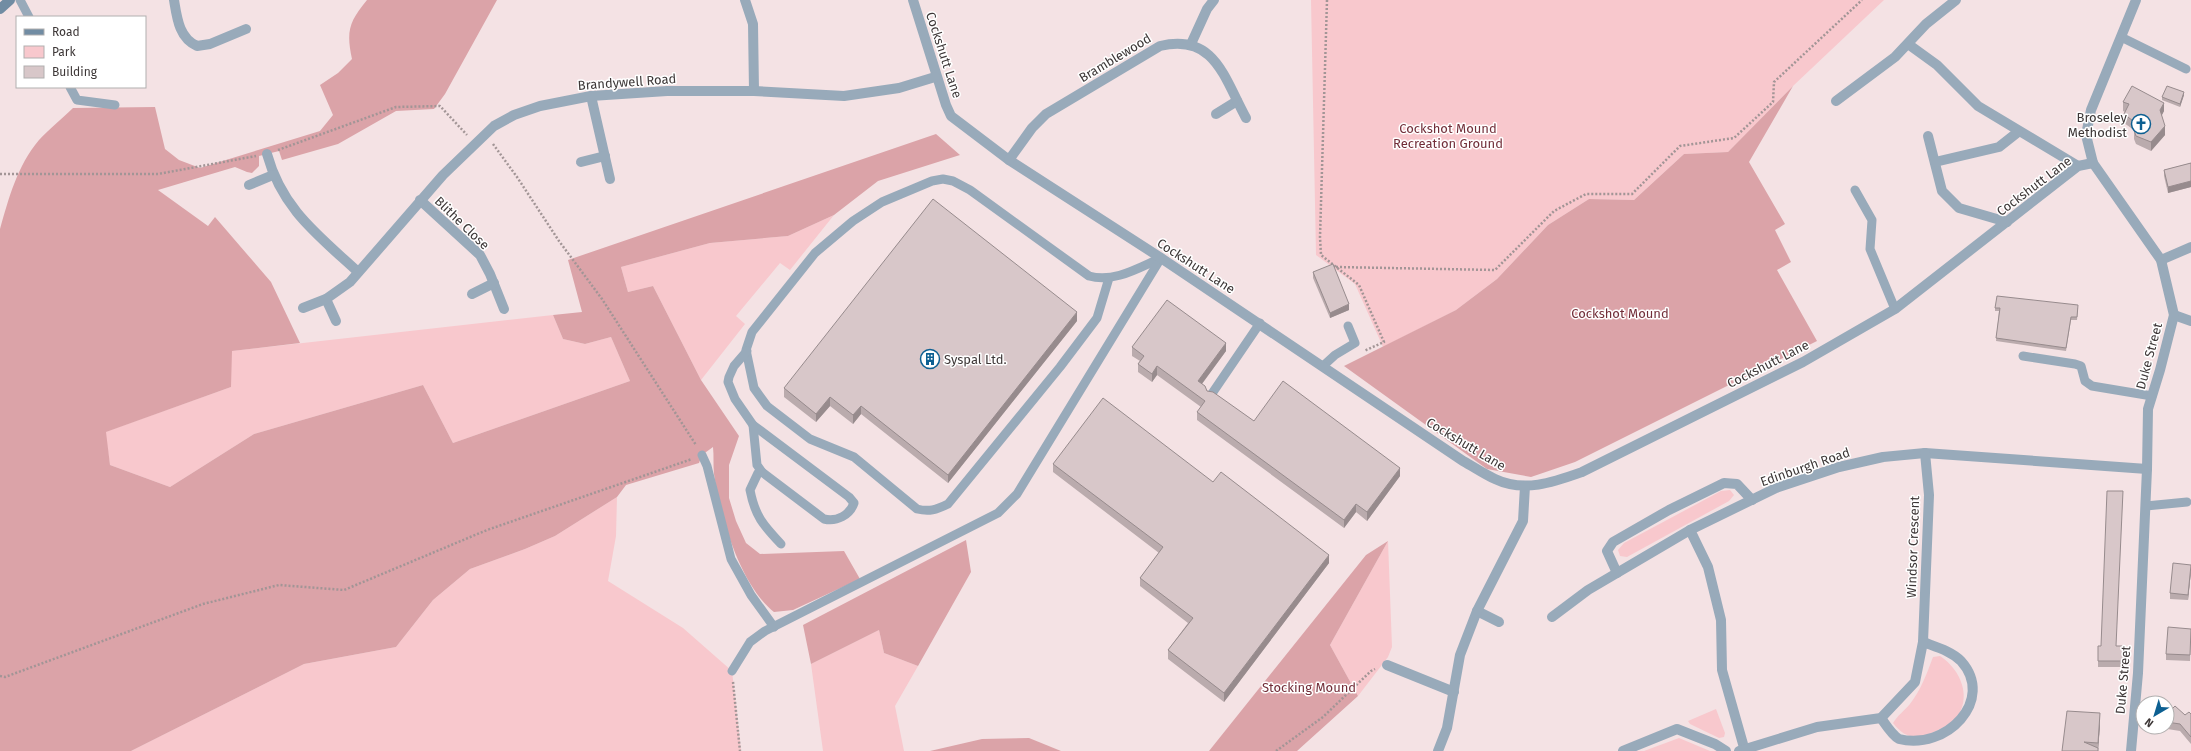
<svg xmlns="http://www.w3.org/2000/svg" width="2191" height="751" font-family="'Fira Sans',sans-serif">
<rect width="100%" height="100%" fill="#f4e2e4"/>
<g fill="#f8c8cd">
<polygon points="1311,0 1884,0 1793,86 1728,152 1684,154 1634,200 1589,199 1548,225 1497,279 1456,310 1383,347 1355,284 1316,255"/>
<polygon points="834,215 790,270 780,263 736,316 745,324 701,380 653,286 628,292 621,267 710,243 788,236"/>
<polygon points="553,315 563,339 585,344 611,337 630,381 453,443 423,385 254,434 170,487 110,465 105,432 231,387 231,351"/>
<polygon points="1730,490 1734,495 1729,501 1627,557 1620,556 1618,550 1624,543 1721,491"/>
<polygon points="617,497 616,536 608,581 683,628 732,671 741,751 131,751 304,664 396,647 433,600 470,569 525,549 555,536"/>
<polygon points="1388,541 1392,647 1388,657 1358,696 1330,645"/>
<polygon points="879,630 884,653 918,666 895,706 904,751 823,751 811,664"/>
<path d="M1940 656C1961 670 1973 698 1955 720 1953 723 1946 726 1942 728 1923 738 1908 743 1893 723 1898 715 1904 711 1910 704 1921 690 1927 673 1933 657Z"/>
<polygon points="1716,709 1725,733 1724,737 1719,738 1690,724 1688,721"/>
<polygon points="1679,738 1710,751 1644,751"/>
</g>
<g fill="#dba3a8">
<path d="M367 0H497L445 94 434 109 396 111 338 144 282 160 279 151 259 156V166L252 173 247 172 235 167 158 190 208 226 215 217 271 282 300 343 232 351 231 387 106 432 110 465 170 487 254 434 423 385 453 443 630 381 611 337 585 344 563 339 553 315 582 312 568 260 936 134 960 155 878 181 834 215 788 236 710 243 621 267 628 292 653 286 701 380 739 436 729 465V498L736 521 746 543 760 554 844 551 860 579 793 610 774 612C740 585 720 516 714 474 713 465 714 456 713 447L702 455 699 463 626 485 617 497 555 536 525 549 470 569 433 600 396 647 304 664 131 751H0V229C9 198 17 166 39 140 49 129 62 119 73 108L155 107 165 149 179 160 200 168 320 131 333 115 320 85 338 73 352 59C346 31 349 22 367 0Z"/>
<polygon points="1793,86 1749,162 1785,224 1775,230 1791,262 1777,270 1817,341 1575,462 1531,477 1487,469 1344,366 1456,310 1497,279 1548,225 1589,199 1634,200 1684,154 1728,152"/>
<polygon points="966,540 971,572 918,666 884,653 879,630 811,664 803,625"/>
<polygon points="1388,541 1330,645 1358,696 1297,751 1209,751 1366,555"/>
<polygon points="1029,738 1061,751 930,751 982,739"/>
</g>
<g fill="none" stroke-linecap="round" stroke-linejoin="round">
<g stroke="#a29596" stroke-width="2.5" stroke-dasharray="2 2" stroke-linecap="butt">
<polyline points="1327,0 1320,237 1321,255 1359,285 1384,342 1364,351"/>
<polyline points="493,144 517,177 559,241 602,299 696,445"/>
<polyline points="278,150 396,107 440,106 467,135"/>
<polyline points="0,174 158,174 256,156"/>
<polyline points="1336,267 1495,270 1554,211 1586,194 1632,194 1680,146 1734,138 1773,102 1774,82 1862,0"/>
<polyline points="0,676 5,677 203,604 279,585 344,590 487,530 692,459"/>
<polyline points="733,682 740,751"/>
<polyline points="1276,751 1323,717 1371,671 1375,669"/>
</g>
<g stroke="#98aaba" stroke-width="9">
<polyline points="20,0 29,17"/>
<polyline points="2121,37 2186,69"/>
<polyline points="70,87 77,100 115,105"/>
<polyline points="1855,190 1872,220 1870,249 1895,309"/>
<path d="M1109 278 1097 318 1060 367 948 504C936 510 929 512 917 509L854 457 810 439 767 406 754 388 746 350 752 332 815 253 853 221 882 202 932 181 943 179 953 181 970 190 1089 276C1114 283 1138 268 1161 258"/>
<path d="M747 351 734 366 729 377 728 382 735 399 753 425 849 497 854 503C850 515 837 522 824 519L762 472 758 473 750 490C755 516 763 525 781 544"/>
<polyline points="2023,356 2075,364 2081,366 2085,381 2092,386 2152,396"/>
<polyline points="1323,366 1335,355 1355,343 1348,326"/>
<polyline points="1211,395 1260,323"/>
<polyline points="753,425 757,465 762,472"/>
<polyline points="702,455 707,466 731,559 751,595 774,627"/>
<polyline points="2146,506 2187,502"/>
<polyline points="732,671 750,642 765,631 998,513 1017,494 1161,258"/>
</g>
<g stroke="#98aaba" stroke-width="10">
<path d="M174 0C177 18 179 38 197 46L210 44 246 29"/>
<polyline points="745,0 753,24 754,91"/>
<path d="M913 0 946 105 951 116 1009 160 1161 258 1463 461C1474 467 1484 474 1495 479 1524 493 1554 482 1582 472L1803 362 1895 309 2078 166 2093 163"/>
<polyline points="1191,44 1207,9 1214,0"/>
<polyline points="1908,44 1937,65 1978,106 2078,166"/>
<polyline points="591,96 610,179"/>
<polyline points="1836,101 1895,57 1926,24 1956,0"/>
<polyline points="1216,114 1237,101"/>
<polyline points="1928,136 1942,191 1959,208 2007,222"/>
<path d="M267 154C282 209 318 235 358 272"/>
<path d="M1009 160 1032 128 1046 114 1160 46C1215 33 1224 78 1246 118"/>
<polyline points="581,162 605,156"/>
<polyline points="1935,162 1999,147 2018,132"/>
<polyline points="249,185 273,175"/>
<polyline points="420,200 480,255 490,274 504,309"/>
<polyline points="2161,260 2191,247"/>
<polyline points="472,294 494,283"/>
<polyline points="326,299 336,321"/>
<polyline points="303,308 326,299 350,282 443,175 494,126 514,115 540,106 591,96 667,91 754,91 844,96 899,88 935,77"/>
<polyline points="2174,315 2191,321"/>
<polyline points="1690,530 1708,567 1721,620 1722,670 1745,751"/>
<polyline points="1617,573 1607,551 1613,542 1669,510 1724,483 1737,484 1752,500"/>
<polyline points="1477,611 1499,622"/>
<polyline points="1552,617 1588,590 1690,530 1776,488 1839,467 1883,457 1925,453 2147,469"/>
<polyline points="1387,665 1454,692"/>
<path d="M1881 718C1886 725 1892 735 1899 739 1946 751 1996 700 1961 661 1951 651 1936 647 1923 642"/>
<polyline points="1438,751 1447,728 1460,655 1477,611 1523,521 1525,486"/>
<polyline points="1623,751 1677,729 1715,744 1726,751"/>
<polyline points="1739,751 1817,727 1881,718 1915,682 1923,642 1929,495 1925,453"/>
<polyline points="2131,751 2138,673 2147,469 2148,409 2160,370 2174,315 2161,260 2093,163 2086,135 2091,110 2136,0"/>
</g>
<polyline stroke="#718ca3" stroke-width="10" points="0,9 10,0"/>
</g>
<g fill="#baabad">
<polygon points="2184,95 2180,107 2162,100 2162,97"/>
<polygon points="2123,102 2164,111 2161,116 2165,135 2151,151 2136,144 2134,139 2134,130 2124,123 2124,114 2125,112 2123,111"/>
<polygon points="2191,163 2191,187 2168,193 2164,176 2164,170"/>
<polygon points="1313,272 1349,310 1330,318 1313,278"/>
<polygon points="1995,308 2078,308 2077,320 2071,320 2066,351 1996,341 1999,311 1995,311"/>
<polygon points="1077,321 948,483 861,414 853,424 830,406 816,422 784,397 784,388"/>
<polygon points="1132,347 1226,351 1202,384 1207,391 1254,421 1400,476 1367,521 1356,512 1344,528 1197,420 1197,412 1201,407 1157,375 1152,382 1138,372 1138,364 1140,361 1132,356"/>
<polygon points="1053,464 1213,482 1329,563 1224,702 1168,659 1168,650 1188,623 1140,586 1140,578 1159,553 1053,472"/>
<polygon points="2191,571 2188,600 2170,599 2170,593"/>
<polygon points="2191,629 2190,661 2166,660 2166,654"/>
<rect x="2098" y="646" width="26" height="21"/>
<polygon points="2167,714 2185,715 2191,714 2191,744 2180,731 2161,728 2161,727 2167,727"/>
<polygon points="2100,725 2098,751 2062,751"/>
</g>
<g fill="#978b8d">
<polygon points="2184,92 2184,95 2180,107 2180,104"/>
<polygon points="2164,103 2164,111 2160,119 2160,110"/>
<polygon points="2165,126 2165,135 2151,151 2151,142"/>
<polygon points="2191,181 2191,187 2168,193 2168,187"/>
<polygon points="1349,304 1349,310 1330,318 1330,313"/>
<polygon points="1077,312 1077,321 948,483 948,475"/>
<polygon points="1226,343 1226,351 1198,389 1198,381"/>
<polygon points="1157,366 1157,375 1152,382 1152,374"/>
<polygon points="830,397 830,406 816,422 816,414"/>
<polygon points="861,406 861,414 853,424 853,415"/>
<polygon points="1400,468 1400,476 1367,521 1367,512"/>
<polygon points="1356,504 1356,512 1344,528 1344,520"/>
<polygon points="1329,555 1329,563 1224,702 1224,693"/>
<polygon points="2191,565 2191,571 2188,600 2188,595"/>
<polygon points="2100,713 2100,725 2098,751 2098,743"/>
</g>
<g fill="#d8c7c9" stroke="#978b8d">
<polygon points="2132,86 2164,103 2160,110 2165,126 2151,142 2136,136 2134,130 2137,124 2124,114 2129,104 2123,102"/>
<polygon points="2167,86 2184,92 2180,104 2162,97"/>
<polygon points="2191,163 2191,181 2168,187 2164,170"/>
<polygon points="933,199 1077,312 948,475 861,406 853,415 830,397 816,414 784,388"/>
<polygon points="1333,264 1349,304 1330,313 1313,272"/>
<polygon points="1997,296 2078,305 2077,317 2071,317 2066,348 1996,338 2000,308 1995,308"/>
<polygon points="1167,300 1226,343 1198,381 1205,386 1207,391 1213,392 1254,421 1283,381 1400,468 1367,512 1356,504 1344,520 1197,412 1205,401 1157,366 1152,374 1138,364 1144,356 1132,347"/>
<polygon points="1103,398 1213,482 1221,472 1329,555 1224,693 1168,650 1193,618 1140,578 1163,547 1053,464"/>
<polygon points="2107,491 2123,491 2116,646 2124,646 2124,661 2098,661 2098,646 2101,646"/>
<polygon points="2173,563 2191,565 2188,595 2170,593"/>
<polygon points="2168,627 2191,629 2190,655 2166,654"/>
<polygon points="2175,706 2185,715 2189,712 2191,714 2191,737 2180,724 2167,722 2167,714"/>
<polygon points="2067,711 2100,713 2098,743 2084,742 2098,748 2098,751 2062,751"/>
</g>
<defs>
<g id="church-ring" transform="scale(1)"><circle r="9.5" fill="#fff" stroke="#0d6092" stroke-width="1.5"/><path d="M-1.2-6h2.4v3.5h3.3v2.4h-3.3V6h-2.4V-.1h-3.3v-2.4h3.3Z" fill="#0d6092"/></g>
<g id="building-ring" transform="scale(1)"><circle r="9.5" fill="#fff" stroke="#0d6092" stroke-width="1.5"/><path d="M-4-6H4V6H1V3H-1V6H-4ZM-2.5-4.3h1.7v1.8h-1.7ZM.8-4.3h1.7v1.8H.8ZM-2.5-1h1.7V.8h-1.7ZM.8-1h1.7V.8H.8Z" fill="#0d6092"/></g>
</defs>
<g fill-rule="evenodd">
<use href="#church-ring" x="2141" y="124"/>
<use href="#building-ring" x="930" y="359"/>
</g>
<g text-anchor="middle" dominant-baseline="central" stroke-width="3" stroke-linejoin="round" paint-order="stroke">
<g font-size="13" fill="#3d3737" stroke="#fff">
<text transform="translate(944 55) rotate(72)">Cockshutt Lane</text>
<text transform="translate(1115 58) rotate(-31)">Bramblewood</text>
<text transform="translate(627 82) rotate(-4)">Brandywell Road</text>
<text transform="translate(2034 186) rotate(-37)">Cockshutt Lane</text>
<text transform="translate(462 223) rotate(44)">Blithe Close</text>
<text transform="translate(1196 266) rotate(33)">Cockshutt Lane</text>
<text transform="translate(2149 356) rotate(-75)">Duke Street</text>
<text transform="translate(1768 364) rotate(-27)">Cockshutt Lane</text>
<text transform="translate(1466 444) rotate(31)">Cockshutt Lane</text>
<text transform="translate(1805 467) rotate(-19)">Edinburgh Road</text>
<text transform="translate(1913 547) rotate(-88)">Windsor Crescent</text>
<text transform="translate(2123 680) rotate(-85)">Duke Street</text>
</g>
<g font-size="13" fill="#3d3737" stroke="#fff" text-anchor="end">
<text x="2127" y="117">Broseley<tspan x="2127" dy="15">Methodist</tspan></text>
<text x="944" y="359" text-anchor="start">Syspal Ltd.</text>
</g>
<g font-size="13" fill="#722e39" stroke="#fff">
<text x="1448" y="128">Cockshot Mound<tspan x="1448" dy="15">Recreation Ground</tspan></text>
<text x="1620" y="313">Cockshot Mound</text>
<text x="1309" y="687">Stocking Mound</text>
</g>
</g>
<rect x="16" y="16" width="130" height="72" fill="#ffffff" stroke="#b1afaf"/>
<rect x="24" y="29" width="20" height="6" fill="#718ca3" stroke="#b1afaf"/>
<text x="52" y="36" font-size="12" fill="#3d3737">Road</text>
<rect x="24" y="46" width="20" height="12" fill="#f8c8cd" stroke="#b1afaf"/>
<text x="52" y="56" font-size="12" fill="#3d3737">Park</text>
<rect x="24" y="66" width="20" height="12" fill="#d8c7c9" stroke="#b1afaf"/>
<text x="52" y="76" font-size="12" fill="#3d3737">Building</text>
<g transform="translate(2155 715) rotate(218)"><circle r="19" fill="#ffffff" stroke="#b1afaf"/>
<path d="M0-3L7 15L0 10L-7 15Z" fill="#0d6092"/>
<text y="-6" font-size="11" font-weight="bold" text-anchor="middle" fill="#3d3737">N</text>
</g>
</svg>
